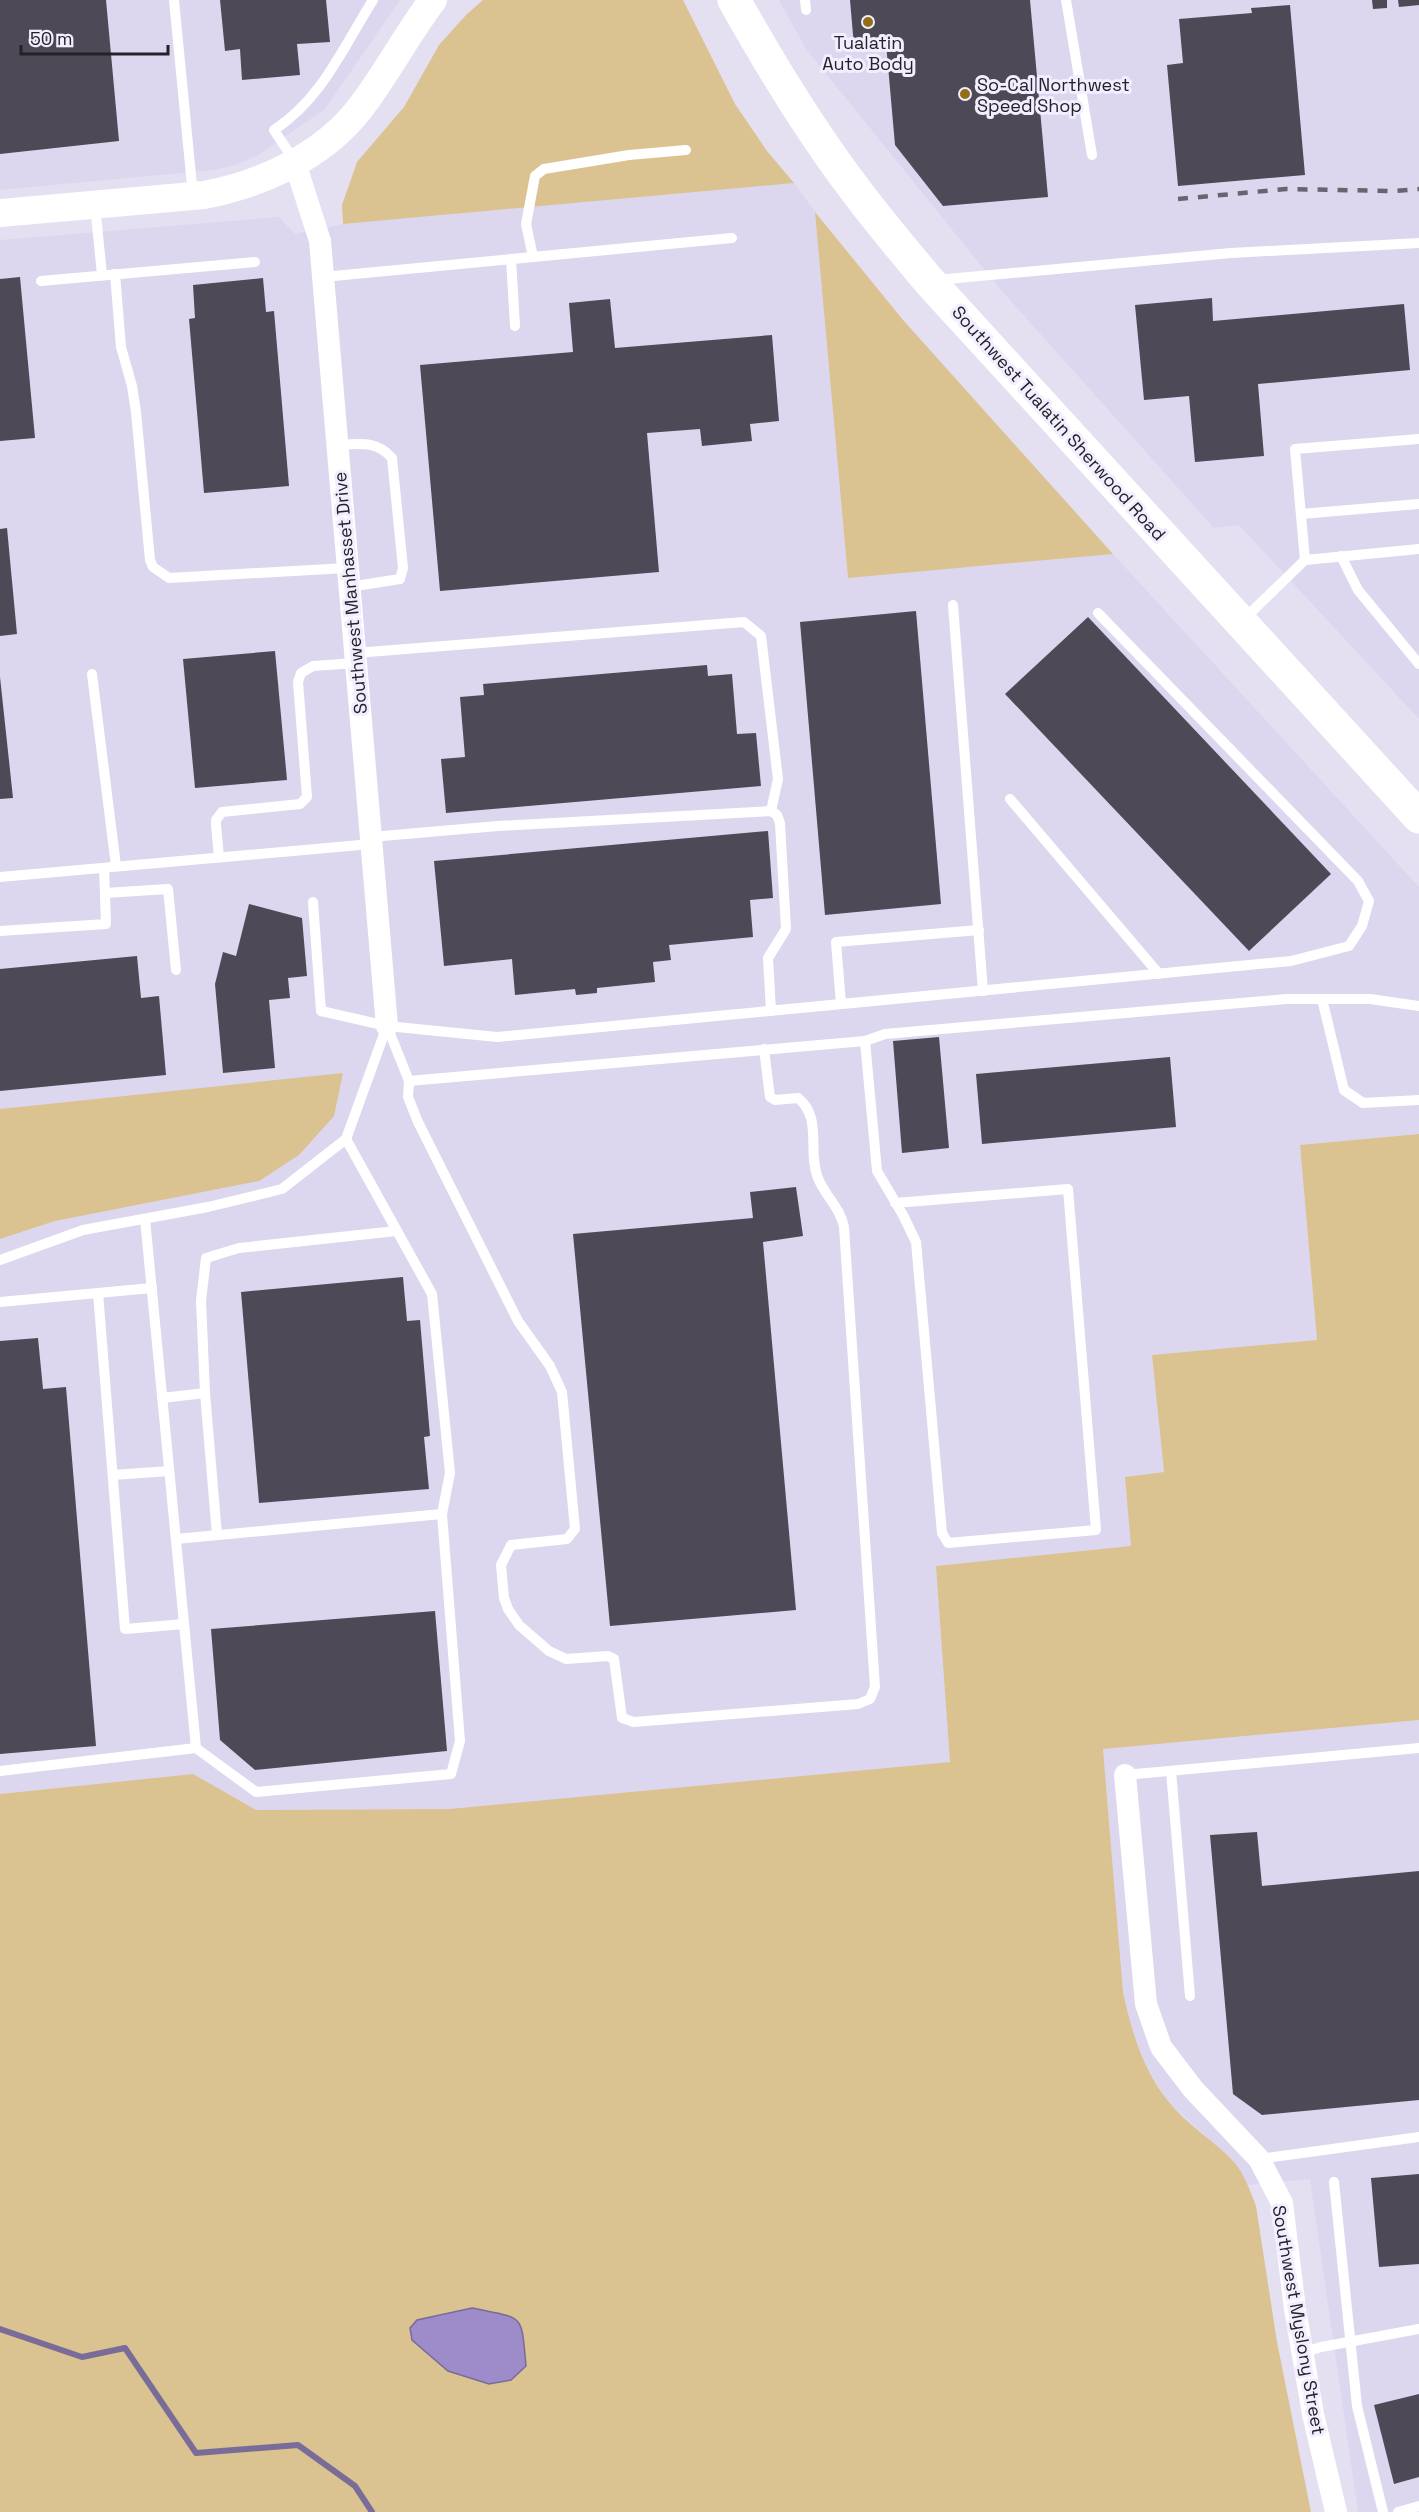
<svg xmlns="http://www.w3.org/2000/svg" width="1419" height="2512" font-family="'Space Grotesk',sans-serif">
<rect width="100%" height="100%" fill="#e4e0f1"/>
<g fill="#ddd6ef">
<polygon points="0,0 400,0 325,109 257,156 236,165 213,170 0,190"/>
<polygon points="779,0 1419,0 1419,719 1239,525 1214,528 1001,290 806,49"/>
<polygon points="794,183 815,212 848,578 1113,554 1419,887 1419,1134 1300,1145 1317,1340 1152,1355 1164,1472 1125,1477 1132,1546 936,1566 950,1762 449,1809 256,1810 192,1774 0,1794 0,1239 55,1221 343,1074 0,1109 0,240 279,217 295,234 343,224"/>
<polygon points="1419,1720 1419,2512 1358,2512 1310,2179 1248,2185 1234,2162 1168,2102 1146,2066 1130,2025 1123,1992 1103,1749"/>
</g>
<g fill="#dac291">
<polygon points="483,0 683,0 735,104 767,151 794,183 343,224 342,205 357,162 404,107 439,45 466,15"/>
<polygon points="815,212 903,320 1113,554 848,578"/>
<polygon points="343,1073 334,1116 299,1155 259,1181 55,1221 0,1239 0,1109"/>
<path d="M1419 1134V1720L1103 1749 1123 1992C1131 2030 1143 2070 1168 2101 1186 2124 1213 2140 1233 2161 1244 2173 1250 2190 1256 2206L1277 2342 1311 2512H0V1794L193 1774 256 1810 449 1809 950 1762 936 1566 1131 1546 1125 1477 1164 1472 1152 1355 1317 1340 1300 1145Z"/>
</g>
<path fill="#9e8bc9" stroke="#796c99" stroke-width="1.5" d="M472 2308C525 2319 521 2312 526 2366L511 2380 489 2384 448 2371 412 2340 410 2328 417 2320Z"/>
<g fill="none" stroke-linecap="round" stroke-linejoin="round">
<polyline stroke="#796c99" stroke-width="6" points="0,2329 82,2357 125,2348 196,2453 298,2445 355,2486 372,2512"/>
</g>
<g fill="#4d4957">
<polygon points="0,0 106,0 119,141 0,154"/>
<polygon points="220,0 326,0 330,42 297,44 300,75 242,80 240,49 225,51"/>
<polygon points="850,0 1030,0 1048,197 943,206 895,145 886,43 854,46"/>
<polygon points="1372,0 1387,0 1387,8 1373,9"/>
<polygon points="1398,0 1419,0 1419,5 1399,7"/>
<polygon points="1290,5 1305,175 1178,186 1167,65 1183,63 1179,19 1252,13 1251,8"/>
<polygon points="20,277 35,438 0,441 0,279"/>
<polygon points="263,278 266,312 274,311 289,486 204,493 189,319 195,318 193,285"/>
<polygon points="1212,298 1213,321 1404,304 1410,370 1258,384 1264,456 1195,462 1189,396 1144,400 1135,305"/>
<polygon points="610,299 615,348 772,335 779,421 750,424 752,441 702,446 700,429 647,433 659,572 440,591 420,365 573,352 569,303"/>
<polygon points="7,528 17,634 0,636 0,529"/>
<polygon points="916,611 941,904 825,915 800,622"/>
<polygon points="1088,617 1331,874 1249,951 1005,694"/>
<polygon points="275,651 287,780 195,788 183,659"/>
<polygon points="707,665 708,676 732,674 737,734 756,733 761,786 446,813 441,759 465,757 460,697 484,695 483,684"/>
<polygon points="0,677 13,798 0,799"/>
<polygon points="768,831 773,898 750,900 753,937 669,945 671,960 653,962 655,982 597,988 597,993 576,995 575,989 515,995 512,959 444,966 434,861"/>
<polygon points="249,904 302,918 307,976 288,978 290,998 269,1000 275,1068 223,1073 215,984 223,952 236,956"/>
<polygon points="137,956 141,998 159,996 166,1075 0,1091 0,969"/>
<polygon points="939,1037 949,1148 902,1153 893,1041"/>
<polygon points="1170,1057 1176,1127 982,1144 976,1074"/>
<polygon points="796,1187 803,1236 763,1242 796,1610 610,1626 573,1234 753,1218 750,1192"/>
<polygon points="403,1277 407,1321 420,1320 430,1436 424,1437 429,1489 259,1503 241,1292"/>
<polygon points="38,1338 43,1389 66,1387 96,1746 0,1754 0,1341"/>
<polygon points="435,1611 447,1751 255,1770 220,1740 211,1629"/>
<polygon points="1257,1832 1262,1886 1419,1871 1419,2100 1262,2115 1233,2094 1210,1835"/>
<polygon points="1419,2174 1419,2264 1379,2267 1371,2178"/>
<polygon points="1419,2394 1419,2477 1394,2484 1374,2405"/>
</g>
<g fill="none" stroke-linecap="round" stroke-linejoin="round">
<g stroke="#fff" stroke-width="10">
<polyline points="174,0 193,196"/>
<polyline points="805,0 806,10"/>
<polyline points="1066,0 1092,155"/>
<path d="M295 162 274 130C322 99 344 46 373 0"/>
<polyline points="95,205 102,275"/>
<polyline points="533,257 526,224 535,176 544,169 629,155 686,150"/>
<polyline points="511,259 515,326"/>
<polyline points="115,274 121,347 132,386 136,412 150,560 153,567 169,578 347,568"/>
<polyline points="323,277 732,238"/>
<polyline points="936,280 1231,253 1419,243"/>
<polyline points="41,281 255,262"/>
<path d="M337 445C359 444 376 440 392 458L403 568 400 579 349 587"/>
<polyline points="1301,514 1419,504"/>
<polyline points="1341,556 1358,590 1419,664"/>
<polyline points="1305,560 1295,449 1419,439"/>
<polyline points="953,605 983,991"/>
<polyline points="1243,620 1305,560 1419,549"/>
<polyline points="355,653 744,622 761,636 778,779 771,811"/>
<polyline points="92,674 116,866"/>
<polyline points="1010,799 1159,974"/>
<polyline points="371,837 498,826 771,811 777,815 780,823 786,929 768,958 771,1011"/>
<polyline points="219,857 216,825 216,820 222,812 300,804 307,797 298,682 301,673 313,666 356,663"/>
<polyline points="0,877 371,844"/>
<polyline points="105,893 168,889 176,970"/>
<polyline points="313,902 321,1011 387,1026 497,1037 1291,961 1349,946 1362,926 1369,901 1358,881 1098,613"/>
<polyline points="0,931 106,924 104,868"/>
<polyline points="1322,999 1344,1090 1363,1103 1419,1100"/>
<polyline points="841,1004 836,942 979,930"/>
<polyline points="387,1026 409,1081 865,1041 877,1171 903,1215 916,1242 942,1533 948,1543 1096,1530 1068,1189 895,1203"/>
<polyline points="865,1041 885,1034 1286,999 1370,999 1419,1006"/>
<path d="M409 1081 408 1097 418 1122 518 1321 550 1366 562 1392 575 1529 567 1539 511 1545 501 1565 504 1598 508 1609 519 1625 549 1651 566 1659 608 1656 614 1659 622 1718 634 1722 858 1704 870 1699 875 1687 844 1227C840 1207 825 1196 818 1178 807 1152 823 1118 798 1098L775 1100 770 1097 764 1049"/>
<polyline points="145,1219 196,1748"/>
<polyline points="0,1260 83,1230 208,1207 282,1189 346,1139 387,1026"/>
<polyline points="98,1293 125,1629 184,1624"/>
<polyline points="0,1302 152,1288"/>
<polyline points="205,1393 217,1535"/>
<polyline points="162,1398 205,1393 201,1301 206,1258 239,1248 396,1231"/>
<polyline points="113,1475 169,1471"/>
<polyline points="176,1539 442,1514"/>
<polyline points="0,1771 196,1748 256,1792 451,1774 460,1741 442,1514 450,1473 432,1294 346,1139"/>
<polyline points="1171,1771 1190,1996"/>
<polyline points="1125,1775 1419,1748"/>
<polyline points="1259,2159 1419,2137"/>
<polyline points="1334,2182 1357,2406 1383,2512"/>
<polyline points="1302,2353 1321,2347 1419,2329"/>
<polyline points="1398,2512 1419,2506"/>
</g>
<g stroke="#fff" stroke-width="22">
<polyline points="295,163 320,241 387,1026"/>
<polyline points="1125,1775 1146,2004 1161,2047 1193,2089 1259,2159 1282,2203 1295,2309 1313,2414 1336,2512"/>
</g>
<path stroke="#fff" stroke-width="28" d="M0 213 204 195C262 184 324 156 361 107 387 73 407 34 433 0"/>
<path stroke="#fff" stroke-width="33" d="M734 0C771 66 811 132 857 192 880 223 905 252 929 281L1419 817"/>
<polyline stroke="#66646e" stroke-width="4.5" stroke-dasharray="10 10" stroke-linecap="butt" points="1178,199 1286,189 1394,191 1419,189"/>
</g>
<g fill="#936e16" stroke="#f2edff" stroke-width="2">
<circle cx="868" cy="22" r="6"/>
<circle cx="965" cy="94" r="6"/>
</g>
<g text-anchor="middle" dominant-baseline="central" stroke-width="6" stroke-linejoin="round" paint-order="stroke">
<g font-size="18" fill="#242228" stroke="#f2edff">
<text x="868" y="42">Tualatin<tspan x="868" dy="21">Auto Body</tspan></text>
<text x="977" y="84" text-anchor="start">So-Cal Northwest<tspan x="977" dy="21">Speed Shop</tspan></text>
</g>
<g font-size="18" fill="#242228" stroke="#f2edff">
<text transform="translate(1059 423) rotate(48)">Southwest Tualatin Sherwood Road</text>
<text transform="translate(350 593) rotate(-95)">Southwest Manhasset Drive</text>
<text transform="translate(1299 2320) rotate(80)">Southwest Myslony Street</text>
</g>
</g>
<path d="M21 45v9h147v-9" fill="none" stroke="#242228" stroke-width="3"/>
<text x="30" y="45" font-size="18" fill="#242228" stroke="#f2edff" stroke-width="4.5" paint-order="stroke">50 m</text>
</svg>
